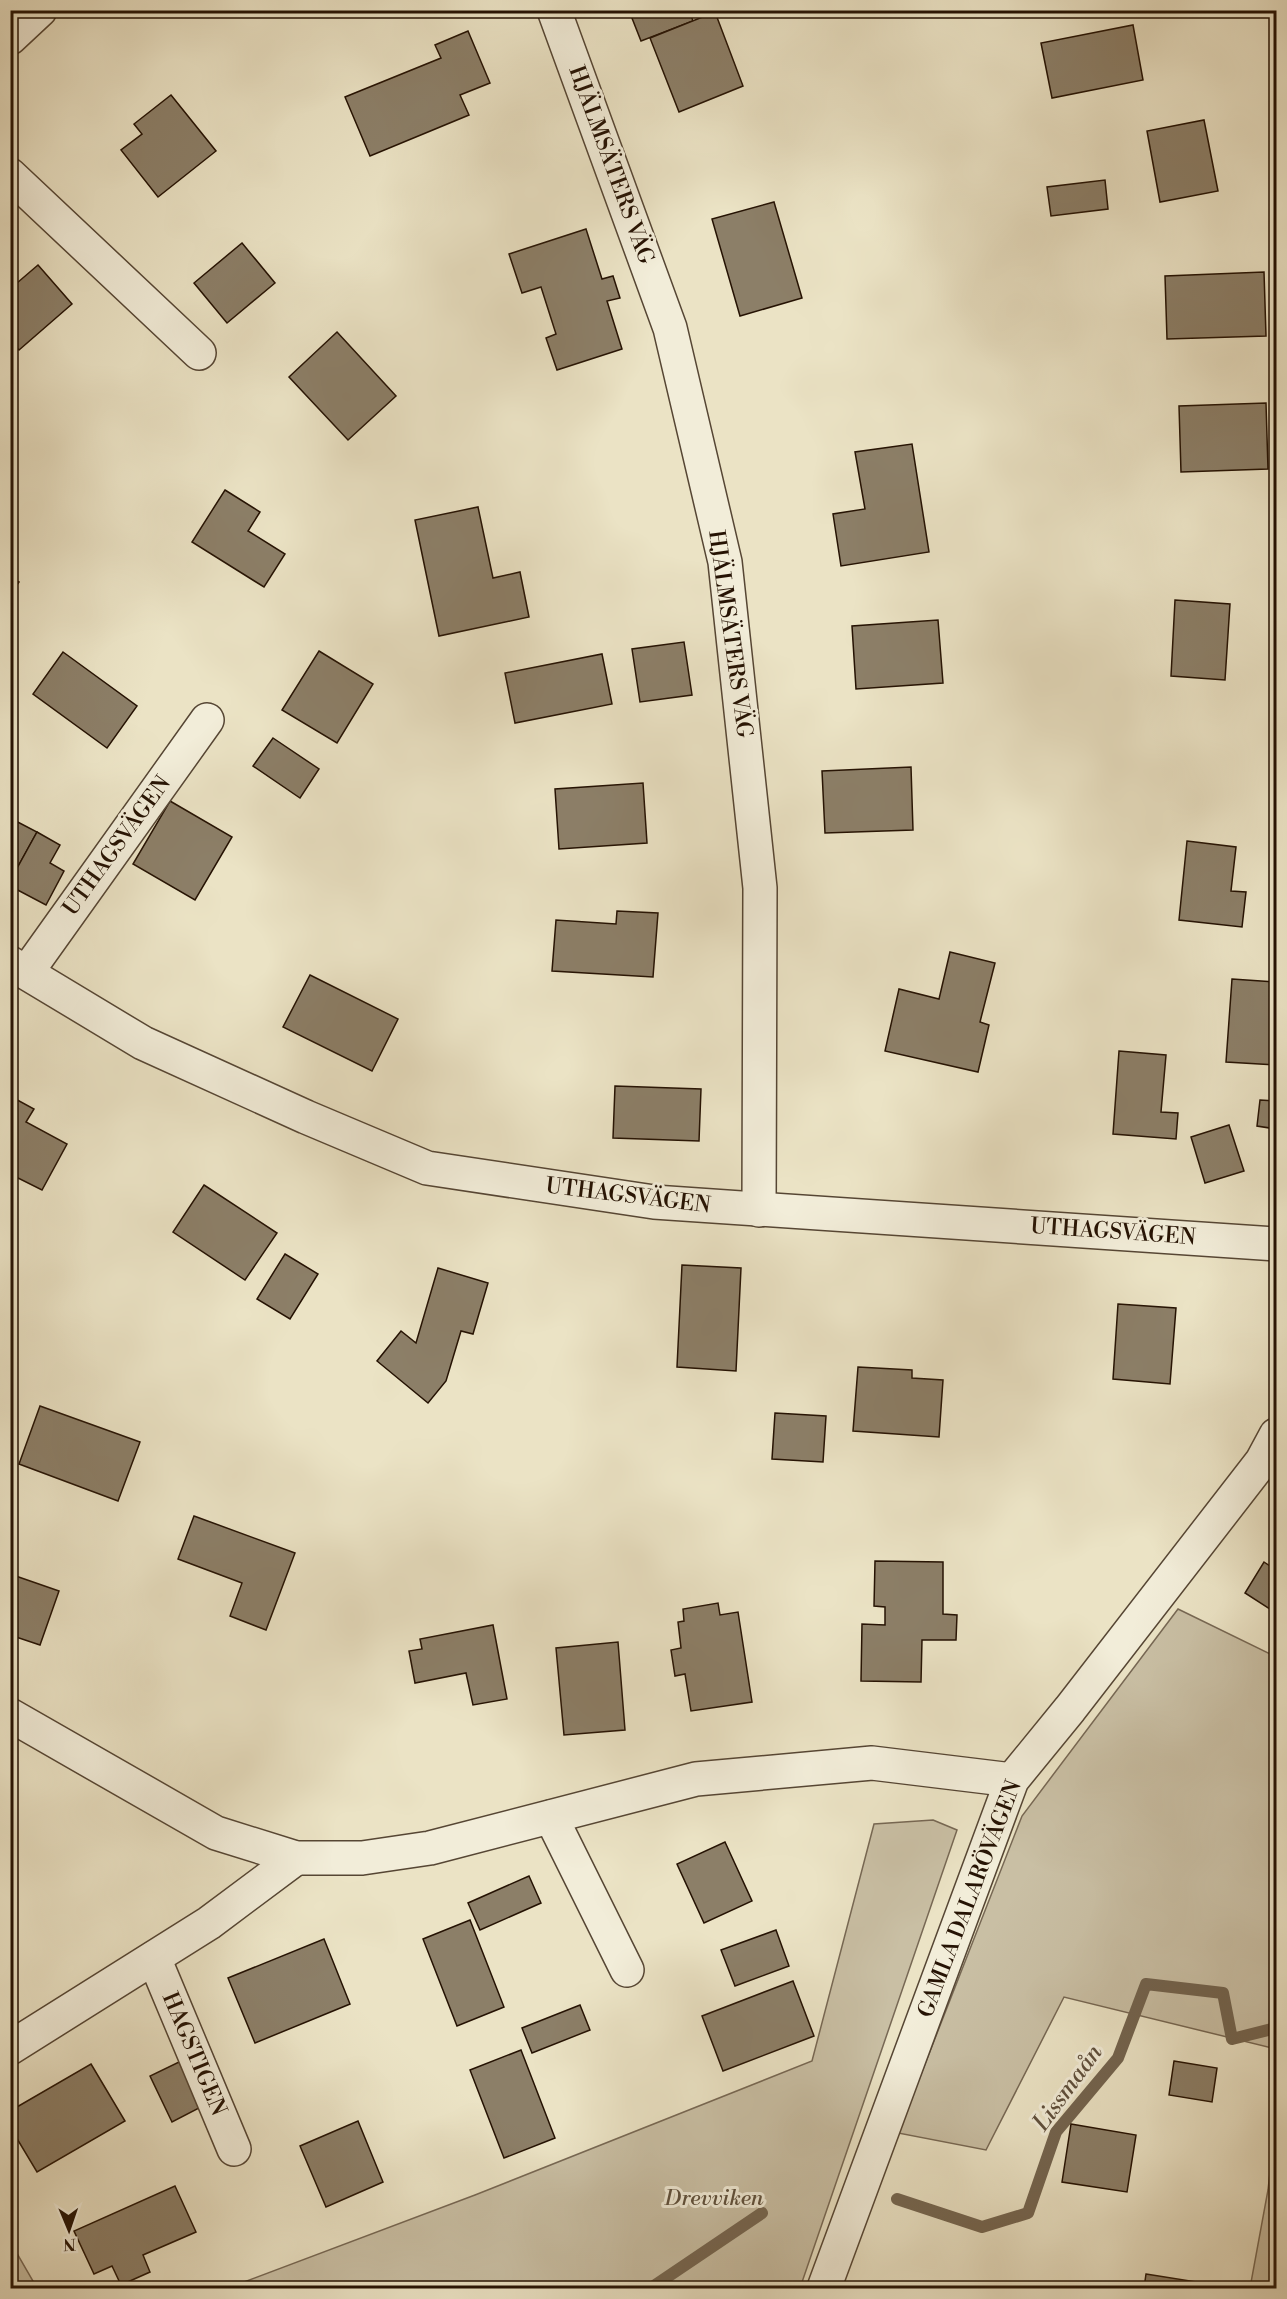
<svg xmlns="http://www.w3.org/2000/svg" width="1287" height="2299" font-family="'Libre Bodoni',serif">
<rect width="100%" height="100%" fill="#ebe3c5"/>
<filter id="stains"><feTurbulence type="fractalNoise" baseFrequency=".00333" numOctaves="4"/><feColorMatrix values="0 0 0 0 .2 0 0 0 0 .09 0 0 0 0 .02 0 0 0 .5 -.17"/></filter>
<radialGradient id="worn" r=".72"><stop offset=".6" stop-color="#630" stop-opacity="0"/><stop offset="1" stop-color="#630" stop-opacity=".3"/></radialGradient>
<g fill="#c9bfa4" stroke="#776854" stroke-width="1.5">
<polygon points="1178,1609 1270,1654 1276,1650 1276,2049 1064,1997 986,2150 898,2133 1022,1816"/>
<polygon points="933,1820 957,1830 800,2288 228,2288 475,2195 812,2061 874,1824"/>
<polygon points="1276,2119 1276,2288 1250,2288 1268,2190"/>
<polygon points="10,2243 11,2243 37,2288 11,2288"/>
</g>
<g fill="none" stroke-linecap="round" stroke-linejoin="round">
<g stroke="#746550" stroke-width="12">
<polyline points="897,2199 982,2227 1028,2213 1056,2132 1118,2058 1146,1984 1223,1993 1232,2039 1276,2028"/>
<polyline points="651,2288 762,2213"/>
</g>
</g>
<g fill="#8c7f68" stroke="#251203" stroke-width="1.5">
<polygon points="636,10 689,10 693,21 641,41 630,13"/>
<polygon points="715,12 743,86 679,112 650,38"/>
<polygon points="1133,25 1143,80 1052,98 1041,43"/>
<polygon points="468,31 490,83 460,95 469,115 370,156 345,97 441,58 435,45"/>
<polygon points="171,95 216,151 158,197 121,150 142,134 134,124"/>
<polygon points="1204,120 1218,191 1160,202 1147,131"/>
<polygon points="1105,180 1108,209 1051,216 1047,187"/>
<polygon points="774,202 802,298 740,316 712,219"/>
<polygon points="586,229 602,279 613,276 620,298 607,301 622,349 557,370 546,338 556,334 541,287 522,293 509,254"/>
<polygon points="242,243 275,283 227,323 194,283"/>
<polygon points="38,265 72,304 19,350 10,341 10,289"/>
<polygon points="1264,272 1266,336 1167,339 1165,276"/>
<polygon points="337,332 396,396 348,440 289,377"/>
<polygon points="1266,403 1268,469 1181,472 1179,406"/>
<polygon points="912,444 929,552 841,566 833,514 865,509 855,452"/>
<polygon points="225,490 260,512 248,531 285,554 264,587 192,542"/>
<polygon points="478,507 493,578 520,572 529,617 439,636 415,520"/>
<polygon points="10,577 19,582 10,595"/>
<polygon points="1175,600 1230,604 1225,680 1171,676"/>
<polygon points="938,620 943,683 856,689 852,626"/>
<polygon points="684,642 692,695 640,702 632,649"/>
<polygon points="319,651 373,684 337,743 282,710"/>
<polygon points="63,652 137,706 107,748 33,694"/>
<polygon points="602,654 612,704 515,723 505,673"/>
<polygon points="273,738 319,769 300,798 253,766"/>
<polygon points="911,767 913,830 825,833 822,771"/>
<polygon points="643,783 647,843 559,849 555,789"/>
<polygon points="170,801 232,837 195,900 133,864"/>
<polygon points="10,818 37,832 10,881"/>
<polygon points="37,832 60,845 50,863 64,871 46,905 10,886 10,881"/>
<polygon points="1187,841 1236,847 1231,891 1246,892 1242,927 1179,920"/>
<polygon points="617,911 658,913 653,977 552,971 556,920 616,924"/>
<polygon points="950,952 995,963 980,1022 989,1025 978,1072 885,1051 899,989 939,999"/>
<polygon points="310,975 398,1019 372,1071 283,1027"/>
<polygon points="1232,979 1276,982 1276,1065 1226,1062"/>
<polygon points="1119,1051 1166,1055 1161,1112 1178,1113 1176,1139 1113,1134"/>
<polygon points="615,1086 701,1089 699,1141 613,1138"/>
<polygon points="10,1096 34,1109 26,1122 67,1144 42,1190 10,1174"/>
<polygon points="1260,1100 1276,1101 1276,1129 1257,1126"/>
<polygon points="1229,1125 1244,1171 1205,1183 1191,1137"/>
<polygon points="204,1185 277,1233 245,1280 173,1232"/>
<polygon points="285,1254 318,1274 290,1319 257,1299"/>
<polygon points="682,1265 741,1268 736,1371 677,1367"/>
<polygon points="438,1268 488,1283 473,1334 461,1331 446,1381 428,1403 377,1361 401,1331 416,1343"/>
<polygon points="1118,1304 1176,1308 1170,1384 1113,1379"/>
<polygon points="858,1367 912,1370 912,1378 943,1380 939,1437 853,1431"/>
<polygon points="40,1406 140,1442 118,1501 19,1464"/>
<polygon points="775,1413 826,1416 823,1462 772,1459"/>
<polygon points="194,1516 295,1553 266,1630 230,1616 242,1583 178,1559"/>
<polygon points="875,1561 943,1562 943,1614 957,1615 956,1640 922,1640 921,1682 861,1681 862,1624 885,1625 885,1607 874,1606"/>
<polygon points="1264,1562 1276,1570 1276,1613 1245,1593"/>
<polygon points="10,1574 59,1591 40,1645 10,1635"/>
<polygon points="718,1603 720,1615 738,1612 752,1702 691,1711 685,1674 675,1676 671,1650 681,1648 678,1622 684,1621 683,1609"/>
<polygon points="493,1625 507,1699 473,1705 466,1673 415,1683 409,1651 422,1649 420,1639"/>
<polygon points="618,1642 625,1730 564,1735 556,1648"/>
<polygon points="725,1842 752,1901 704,1923 677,1864"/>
<polygon points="529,1876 541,1903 480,1930 468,1903"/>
<polygon points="470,1920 504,2007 457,2026 423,1939"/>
<polygon points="776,1930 789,1966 735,1986 721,1950"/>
<polygon points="324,1939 350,2004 255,2043 228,1978"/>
<polygon points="793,1981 814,2036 723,2071 702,2016"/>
<polygon points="580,2005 590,2030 532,2053 522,2028"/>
<polygon points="521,2050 555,2138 504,2158 470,2070"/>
<polygon points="1174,2061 1217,2068 1212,2102 1169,2095"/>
<polygon points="179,2062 201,2107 172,2122 150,2076"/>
<polygon points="91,2064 125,2121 37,2172 10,2127 10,2111"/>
<polygon points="358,2121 383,2182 326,2207 300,2146"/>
<polygon points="1071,2124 1136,2135 1127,2192 1062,2182"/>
<polygon points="175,2186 196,2232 143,2255 150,2272 121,2285 112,2266 94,2274 74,2231"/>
<polygon points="1146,2274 1197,2282 1196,2288 1144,2288"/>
</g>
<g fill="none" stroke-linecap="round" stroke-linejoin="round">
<g stroke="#564634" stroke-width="36">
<g id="minor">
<polyline points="554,10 670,328 725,562 760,888 759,1210"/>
<polyline points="10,38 40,10"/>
<polyline points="10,175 199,353"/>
<polyline points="10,963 143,1043 306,1117 427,1168 654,1202 1276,1244"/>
<polyline points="27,972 207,720"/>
<polyline points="10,1715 216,1833 296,1858 362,1858 430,1848 696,1779 872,1763 1012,1780"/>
<polyline points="551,1817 627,1970"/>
<polyline points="154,1958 234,2149"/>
<polyline points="10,2048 209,1923 296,1858"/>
<polyline points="824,2288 1012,1780 1070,1709 1262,1461 1276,1435"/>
</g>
</g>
<use href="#minor" stroke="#f2edd9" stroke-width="33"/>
</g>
<g text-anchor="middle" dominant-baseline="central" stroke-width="6" stroke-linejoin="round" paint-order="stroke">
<g font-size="22" fill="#251203" stroke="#f2edd9">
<text transform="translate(611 165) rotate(70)">HJÄLMSÄTERS VÄG</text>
<text transform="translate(730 634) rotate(82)">HJÄLMSÄTERS VÄG</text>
<text transform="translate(117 846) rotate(-54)">UTHAGSVÄGEN</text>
<text transform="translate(628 1196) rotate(7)">UTHAGSVÄGEN</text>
<text transform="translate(1113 1232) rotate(4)">UTHAGSVÄGEN</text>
<text transform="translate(970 1899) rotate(-69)">GAMLA DALARÖVÄGEN</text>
<text transform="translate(194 2054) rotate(67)">HAGSTIGEN</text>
</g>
<g font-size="22" font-style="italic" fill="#5e4f3b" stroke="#f2edd9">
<text x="714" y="2198">Drevviken</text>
</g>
<g font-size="24" font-style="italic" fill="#60503d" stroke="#f2edd9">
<text transform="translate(1068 2088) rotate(-54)">Lissmaån</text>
</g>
</g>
<rect width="1287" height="2299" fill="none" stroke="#ebe3c5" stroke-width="36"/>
<rect x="12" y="12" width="1263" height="2275" fill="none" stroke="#251203" stroke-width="3"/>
<rect x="18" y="18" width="1251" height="2263" fill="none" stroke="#251203" stroke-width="1.5"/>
<g transform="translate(69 2230) rotate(178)" stroke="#f2edd9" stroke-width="4.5" paint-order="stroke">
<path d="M0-4.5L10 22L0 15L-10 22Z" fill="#251203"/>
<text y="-9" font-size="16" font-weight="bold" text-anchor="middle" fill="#251203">N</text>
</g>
<rect width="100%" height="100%" filter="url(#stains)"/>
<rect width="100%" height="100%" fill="url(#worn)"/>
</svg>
